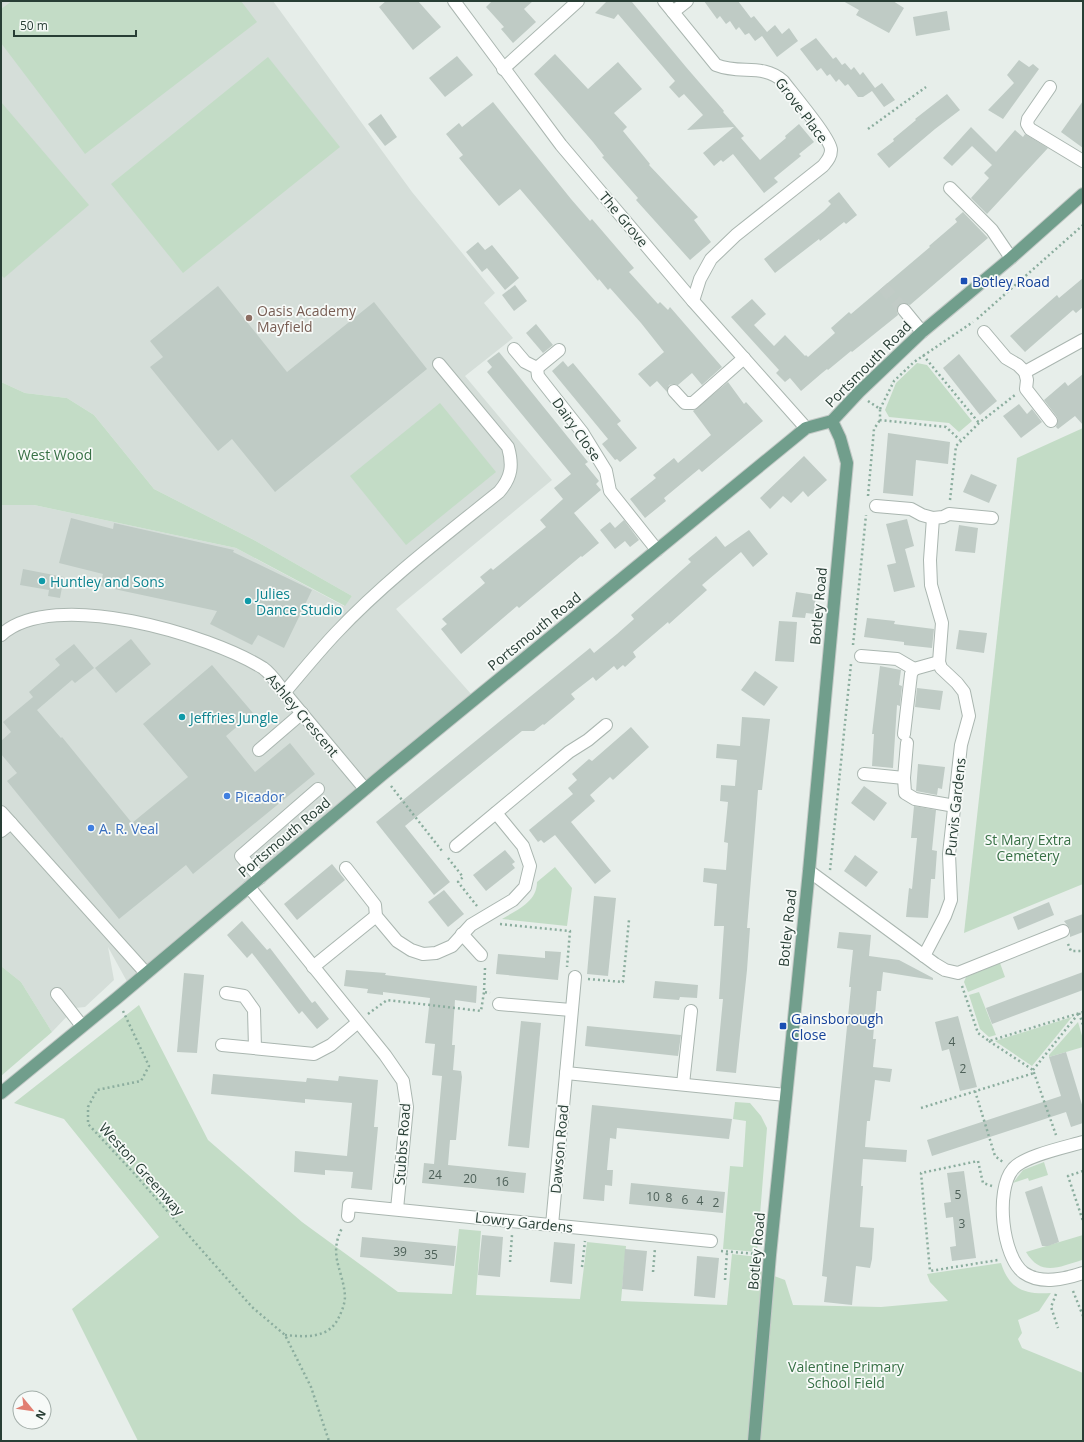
<svg xmlns="http://www.w3.org/2000/svg" width="1084" height="1442" font-family="'Open Sans',sans-serif">
<rect width="100%" height="100%" fill="#e7eeea"/>
<polygon fill="#d5ded9" points="1,1 273,1 412,192 495,293 484,303 513,338 465,376 552,480 396,609 471,694 130,987 108,947 114,980 85,1007 75,1008 52,1032 21,982 1,966 1,505 34,505 236,548 344,606 352,596 254,540 154,489 94,415 67,398 25,393 1,382"/>
<g fill="#c3dcc6">
<polygon points="12,1 241,1 257,22 85,154 1,43 1,9"/>
<polygon points="268,57 340,147 183,273 111,184"/>
<polygon points="1,102 89,205 4,278 1,275"/>
<polygon points="917,363 927,365 972,421 959,432 949,423 889,417 885,410 896,383"/>
<polygon points="1,382 25,393 67,398 94,415 154,489 254,540 352,596 345,606 236,548 34,505 1,505"/>
<polygon points="440,403 496,472 406,545 350,476"/>
<polygon points="1083,428 1083,884 964,933 1017,458"/>
<path d="M555 867 572 888 567 926 502 919C517 910 537 902 537 882Z"/>
<polygon points="1000,963 1005,977 968,992 964,982 966,977"/>
<polygon points="1,966 21,982 52,1032 1,1076"/>
<polygon points="979,992 996,1035 989,1037 980,1029 969,995"/>
<path d="M139 1005 208 1140 302 1222 398 1292 452 1294 459 1229 481 1231 476 1295 580 1299 587 1242 626 1246 621 1301 727 1305 732 1254 758 1257V1270L785 1280 793 1305 881 1307 948 1301 930 1282 927 1274 1001 1263C1009 1289 1025 1295 1051 1293L1039 1311 1018 1320 1022 1333 1018 1339 1022 1348 1083 1373V1441H138L72 1309 159 1237 64 1119 14 1103Z"/>
<polygon points="1072,1017 1032,1066 995,1041"/>
<polygon points="1078,1022 1083,1039 1083,1047 1049,1057 1049,1055"/>
<polygon points="735,1102 750,1103 761,1116 767,1128 757,1252 723,1249 730,1166 743,1167 746,1121 733,1119"/>
<polygon points="1044,1162 1048,1175 1029,1181 1028,1178 1013,1183 1023,1170"/>
<path d="M1083 1235 1082 1260C1059 1267 1041 1277 1026 1252Z"/>
</g>
<g fill="#bfcbc5">
<polygon points="386,1 418,1 441,27 413,50 379,7"/>
<polygon points="492,1 533,1 524,9 536,22 513,43 501,29 504,27 486,7"/>
<polygon points="607,1 634,1 632,2 686,67 724,111 723,112 744,136 741,138 760,160 786,138 785,136 799,124 814,142 799,154 801,156 774,178 778,182 764,193 733,154 723,162 721,160 714,166 703,153 734,127 687,130 703,115 684,94 679,98 669,87 675,81 618,14 614,19 595,13"/>
<polygon points="704,1 738,1 751,18 754,16 767,32 775,25 782,34 789,28 798,41 777,57 762,36 755,41 749,33 745,35 739,27 736,30 730,21 726,24 720,16 717,19"/>
<polygon points="843,1 893,1 904,8 889,33 856,15 859,10"/>
<polygon points="947,11 950,30 916,36 913,17"/>
<polygon points="816,38 833,59 836,57 842,65 845,63 851,70 854,67 860,75 863,72 875,88 882,83 895,100 884,107 872,91 863,97 858,97 848,84 845,86 839,79 836,82 830,74 827,76 821,68 817,71 800,49"/>
<polygon points="555,54 588,89 618,62 642,89 614,113 627,127 623,131 650,164 649,165 698,217 694,220 711,242 690,260 636,200 638,198 602,157 604,156 593,142 534,74"/>
<polygon points="457,56 473,75 445,97 429,78"/>
<polygon points="1019,60 1029,67 1033,64 1039,69 1003,119 988,110 1014,83 1007,75"/>
<polygon points="947,94 960,110 935,129 889,168 877,154 894,141 893,139 916,120 915,119"/>
<polygon points="1083,101 1083,148 1061,132"/>
<polygon points="493,102 571,199 590,221 592,219 634,268 629,272 658,304 660,302 668,310 670,307 722,367 702,385 692,373 678,385 673,384 669,385 667,392 657,381 650,387 638,374 664,352 641,323 610,288 608,290 599,279 598,281 520,189 499,206 459,158 463,155 446,134 459,123 462,127"/>
<polygon points="381,114 397,137 385,146 368,124"/>
<polygon points="971,127 996,152 1015,130 1023,137 1025,134 1048,148 987,214 971,198 989,178 984,173 992,165 972,146 952,166 943,158"/>
<polygon points="839,192 857,215 846,224 844,222 820,241 819,239 775,273 764,259 824,211 831,204 828,201"/>
<polygon points="963,212 988,238 910,305 903,303 899,304 897,311 898,315 852,352 851,351 828,370 827,369 822,373 801,391 790,378 785,382 776,373 779,370 731,317 752,299 766,314 754,325 774,346 785,335 805,356 806,355 808,357 835,333 831,328 849,312 851,314 930,247 929,246 957,222 955,219"/>
<polygon points="478,242 485,250 492,245 519,278 505,290 487,268 482,272 466,252"/>
<polygon points="1083,278 1083,307 1076,313 1073,310 1025,352 1010,336 1057,295 1059,298"/>
<polygon points="515,285 527,301 514,311 502,295"/>
<polygon points="218,286 287,372 374,302 427,369 275,492 232,439 218,451 150,367 163,357 150,341"/>
<polygon points="536,324 553,345 543,353 526,333"/>
<polygon points="499,352 588,462 585,464 599,481 596,484 601,490 574,513 599,543 582,557 581,556 519,608 517,606 461,654 441,629 447,624 442,619 485,583 480,577 491,568 493,570 546,527 540,520 563,499 554,488 571,474 487,372 492,367 487,361"/>
<polygon points="959,354 997,401 980,415 943,368"/>
<polygon points="563,361 568,367 573,363 621,421 617,424 637,448 620,462 617,459 615,460 602,444 608,439 552,371"/>
<polygon points="1083,374 1083,425 1075,416 1058,429 1056,427 1058,420 1057,417 1044,400 1065,382 1068,386"/>
<polygon points="728,382 744,404 746,402 763,421 702,472 699,469 664,498 666,501 645,518 630,499 656,478 653,475 674,458 678,463 711,435 693,411"/>
<polygon points="1019,404 1027,414 1032,409 1042,422 1021,438 1003,416"/>
<polygon points="888,433 950,442 948,464 916,460 913,496 883,493"/>
<polygon points="804,456 827,480 808,497 803,491 791,503 783,496 770,509 760,498"/>
<polygon points="971,474 997,485 989,503 963,492"/>
<polygon points="71,518 113,529 114,523 234,550 233,552 312,590 284,648 258,635 252,645 210,624 217,611 100,586 103,574 59,563"/>
<polygon points="907,519 914,546 905,549 915,587 894,592 887,565 896,563 886,524"/>
<polygon points="624,520 639,540 630,547 625,541 615,549 600,530 610,522 615,528"/>
<polygon points="959,525 978,528 975,553 955,551"/>
<polygon points="749,530 768,554 753,567 741,552 702,585 707,590 669,624 668,622 633,652 636,657 625,667 623,665 617,670 614,666 596,681 593,677 571,694 575,699 544,725 543,724 534,731 522,731 405,826 450,882 434,895 376,822 590,648 594,653 617,634 634,619 631,615 691,562 688,559 716,536 725,547"/>
<polygon points="23,569 64,577 60,598 48,596 49,590 20,585"/>
<polygon points="796,592 816,595 814,614 806,613 805,618 792,617"/>
<polygon points="867,618 895,621 894,624 934,629 932,648 904,645 904,642 864,637"/>
<polygon points="779,621 797,622 794,662 775,661"/>
<polygon points="959,630 987,633 984,653 956,649"/>
<polygon points="131,639 151,664 116,693 95,668"/>
<polygon points="74,644 94,668 75,683 72,680 37,710 61,738 62,737 132,823 188,777 143,724 212,665 253,713 226,736 255,772 290,743 315,774 193,874 186,865 119,919 7,781 17,773 1,754 1,741 11,732 3,722 33,697 29,692 60,665 55,659"/>
<polygon points="880,666 901,670 899,685 902,686 900,706 897,705 893,768 872,766 874,734 872,734"/>
<polygon points="755,671 778,687 764,706 741,690"/>
<polygon points="917,688 943,691 940,710 915,707"/>
<polygon points="742,717 770,719 762,790 758,790 756,817 747,928 750,928 747,970 736,1073 716,1071 723,999 719,999 724,926 714,926 717,884 703,882 704,868 726,870 728,843 724,842 728,802 720,801 721,785 735,786 737,760 716,758 717,744 740,746"/>
<polygon points="631,727 649,747 613,780 610,777 590,795 595,801 571,822 611,871 595,884 555,835 544,843 541,840 538,842 529,830 573,794 568,788 577,780 572,774 589,759 592,761"/>
<polygon points="918,764 945,767 942,789 938,788 937,795 916,791"/>
<polygon points="864,786 887,803 874,821 851,803"/>
<polygon points="914,806 936,810 932,850 937,851 935,879 931,879 928,918 906,917 909,888 912,889 917,838 911,838"/>
<polygon points="505,850 515,862 512,864 515,868 486,891 473,875"/>
<polygon points="855,855 878,872 866,887 844,871"/>
<polygon points="332,864 345,880 297,920 284,904"/>
<polygon points="444,890 464,914 448,927 428,902"/>
<polygon points="594,896 616,898 608,976 587,974"/>
<polygon points="1049,902 1054,915 1018,930 1013,917"/>
<polygon points="1083,914 1083,932 1070,937 1070,929 1064,921"/>
<polygon points="242,921 267,950 270,948 312,1003 315,1001 329,1019 317,1029 302,1011 299,1014 252,953 247,958 227,935"/>
<polygon points="839,932 871,935 869,956 899,960 933,978 933,980 883,972 881,991 877,991 873,1039 876,1039 873,1067 892,1069 890,1082 875,1080 870,1121 867,1121 865,1147 907,1150 906,1162 863,1159 861,1186 863,1186 860,1227 874,1228 872,1259 870,1268 856,1266 852,1305 824,1302 827,1277 822,1276 851,987 849,987 853,950 837,948"/>
<polygon points="545,951 561,952 558,980 496,974 498,954 545,958"/>
<polygon points="346,970 386,973 385,975 477,986 476,1003 455,1000 452,1045 455,1045 453,1070 461,1071 462,1077 456,1140 450,1140 448,1165 526,1173 524,1193 422,1183 424,1163 434,1164 442,1076 432,1075 435,1044 425,1043 430,998 383,992 383,995 367,993 368,989 344,986"/>
<polygon points="1083,972 1083,990 992,1024 986,1008"/>
<polygon points="184,973 204,975 197,1053 177,1052"/>
<polygon points="655,981 698,985 697,998 680,997 679,1000 653,998"/>
<polygon points="958,1016 977,1087 960,1091 949,1049 942,1051 935,1022"/>
<polygon points="521,1021 541,1023 529,1148 508,1146"/>
<polygon points="587,1026 681,1035 678,1056 585,1046"/>
<polygon points="1066,1052 1083,1108 1083,1123 1071,1127 1066,1112 932,1156 927,1140 1061,1096 1049,1057"/>
<polygon points="213,1074 306,1082 307,1078 338,1081 339,1076 378,1080 374,1127 378,1127 372,1190 351,1188 353,1172 325,1170 325,1175 294,1172 295,1151 347,1156 352,1103 305,1099 305,1103 211,1094"/>
<polygon points="592,1105 732,1119 729,1139 617,1128 616,1139 610,1138 607,1170 613,1170 612,1186 605,1185 604,1201 583,1199"/>
<polygon points="964,1171 976,1258 952,1261 950,1247 956,1246 953,1217 946,1218 944,1203 951,1202 947,1173"/>
<polygon points="631,1183 725,1192 723,1213 629,1204"/>
<polygon points="1042,1186 1059,1242 1048,1246 1042,1246 1025,1192"/>
<polygon points="482,1235 503,1237 500,1277 478,1275"/>
<polygon points="362,1237 456,1246 454,1266 360,1257"/>
<polygon points="554,1242 575,1244 572,1284 550,1282"/>
<polygon points="625,1249 647,1251 643,1291 622,1289"/>
<polygon points="697,1256 719,1258 715,1298 694,1296"/>
</g>
<g fill="none" stroke-linecap="round" stroke-linejoin="round">
<polyline stroke="#c1cbc6" stroke-width="12" stroke-dasharray="12 6" stroke-linecap="butt" points="883,287 904,310"/>
<g stroke="#aab6b0" stroke-width="14">
<g id="minor">
<polyline points="454,1 561,145 693,301 806,428"/>
<path d="M664 1 716 65C741 75 762 63 783 81 792 93 831 139 831 150 831 157 827 161 823 166L736 235 711 259 700 279 693 301"/>
<polyline points="673,12 687,1"/>
<polyline points="503,69 578,1"/>
<polyline points="1050,87 1028,119 1027,124 1030,129 1083,161"/>
<polyline points="950,188 992,230 1011,258"/>
<polyline points="904,310 922,332"/>
<polyline points="984,332 1006,358 1018,365 1025,372"/>
<polyline points="514,349 525,362 537,368 538,376 582,432 606,471 610,491 657,550"/>
<polyline points="537,368 559,350"/>
<polyline points="674,391 685,403 693,403 744,358"/>
<polyline points="1051,421 1026,389 1027,380 1025,372 1083,340"/>
<polyline points="876,506 911,509 922,515 933,518"/>
<path d="M1 635C53 587 210 635 263 668 273 675 281 689 289 698 314 728 340 759 365 789"/>
<polyline points="861,656 897,659 914,669 911,674 904,734"/>
<polyline points="914,669 939,662"/>
<path d="M284 693C301 673 318 652 336 633 385 581 443 537 499 492 512 477 513 465 508 447L439 364"/>
<polyline points="907,743 904,778 905,793 915,799 955,806"/>
<polyline points="259,750 302,713"/>
<polyline points="864,774 904,778"/>
<polyline points="1,812 145,972"/>
<polyline points="1,831 11,823"/>
<polyline points="456,846 569,752 588,740 606,725"/>
<polyline points="346,868 375,905 376,916 397,941 411,950 423,954 436,953 452,946 471,925 513,900 525,887 530,866 523,846 496,813"/>
<polyline points="809,871 935,964 945,970 958,973 1063,931"/>
<polyline points="260,878 241,856 318,789"/>
<polyline points="249,887 385,1055 403,1081 407,1107 397,1209"/>
<polyline points="462,934 481,955"/>
<polyline points="924,956 945,916 951,900 949,854 961,745 969,716 964,692 957,683 941,668 939,662 942,623 931,585 930,560 933,518 943,517 949,514 992,518"/>
<polyline points="313,967 376,916"/>
<polyline points="226,993 244,996 254,1010 255,1048"/>
<polyline points="57,994 82,1026"/>
<polyline points="499,1004 571,1010"/>
<polyline points="222,1045 314,1054 331,1045 357,1023"/>
<polyline points="566,1073 786,1095"/>
<polyline points="683,1084 691,1011"/>
<path d="M1083 1142C1066 1147 1023 1156 1013 1169 995 1190 1002 1257 1024 1273 1041 1285 1065 1279 1083 1273"/>
<polyline points="348,1216 349,1205 711,1241"/>
<polyline points="552,1225 575,977"/>
</g>
</g>
<g stroke="#c3c9c6" stroke-width="14">
<g id="major">
<polyline points="1,1093 117,998 382,775 806,428 832,421 859,392 922,332 1011,258 1083,194"/>
<polyline points="754,1441 770,1255 809,871 847,463 840,438 832,421"/>
</g>
</g>
<g stroke="#8bad9e" stroke-width="2.5" stroke-dasharray="2 3" stroke-linecap="butt">
<polyline points="868,129 926,87"/>
<polyline points="977,319 1083,225"/>
<polyline points="923,355 979,423"/>
<polyline points="868,401 880,409 880,420 946,427 960,440"/>
<polyline points="880,409 894,381 914,362 973,322"/>
<polyline points="868,496 874,429 880,420"/>
<polyline points="950,500 956,446 979,423 1015,395"/>
<polyline points="853,645 866,515"/>
<polyline points="391,786 442,851"/>
<polyline points="448,858 463,877 458,882 477,906"/>
<polyline points="830,870 851,664"/>
<polyline points="500,924 570,931 567,967"/>
<polyline points="1068,944 1071,951 1083,951"/>
<polyline points="485,968 484,992 490,993"/>
<polyline points="588,979 623,982 629,920"/>
<polyline points="962,986 978,1033 989,1041 1083,1012"/>
<polyline points="123,1011 149,1066 141,1081 97,1090 88,1107 88,1124 131,1170 252,1307 285,1335 311,1387 329,1441"/>
<polyline points="1079,1013 1083,1025"/>
<polyline points="368,1014 387,1000 481,1011 484,992"/>
<polyline points="989,1041 1033,1070 1056,1135"/>
<polyline points="1033,1070 1079,1013"/>
<polyline points="975,1091 995,1156 1003,1162"/>
<polyline points="921,1108 1034,1073"/>
<polyline points="1083,1171 1068,1176 1083,1221"/>
<polyline points="992,1186 983,1183 978,1161 921,1173 930,1271 998,1260"/>
<polyline points="721,1251 757,1254"/>
<polyline points="510,1262 512,1235"/>
<polyline points="582,1267 585,1241"/>
<polyline points="653,1272 655,1248"/>
<polyline points="725,1280 727,1252"/>
<polyline points="1073,1291 1083,1316"/>
<polyline points="1056,1294 1051,1307 1058,1328"/>
<path d="M285 1335C306 1337 329 1339 339 1317 342 1311 345 1303 345 1296 343 1269 328 1256 342 1228"/>
</g>
<use href="#minor" stroke="#fff" stroke-width="12"/>
<use href="#major" stroke="#719e8c" stroke-width="12"/>
</g>
<g fill="#1a4fb4" stroke="#f7faf8" stroke-width="1.5">
<rect x="960" y="277" width="8" height="8" rx="2"/>
<rect x="779" y="1022" width="8" height="8" rx="2"/>
</g>
<circle fill="#8d6e63" stroke="#f7faf8" stroke-width="1.5" cx="249" cy="318" r="4"/>
<g fill="#0f9aa8" stroke="#f7faf8" stroke-width="1.5">
<circle cx="42" cy="581" r="4"/>
<circle cx="248" cy="601" r="4"/>
<circle cx="182" cy="717" r="4"/>
</g>
<g fill="#3f7fe0" stroke="#f7faf8" stroke-width="1.5">
<circle cx="227" cy="796" r="4"/>
<circle cx="91" cy="828" r="4"/>
</g>
<g text-anchor="middle" dominant-baseline="central" stroke-width="3.5" stroke-linejoin="round" paint-order="stroke">
<g font-size="12" fill="#4e6159">
<text x="952" y="1041">4</text>
<text x="963" y="1068">2</text>
<text x="435" y="1174">24</text>
<text x="470" y="1178">20</text>
<text x="502" y="1181">16</text>
<text x="958" y="1194">5</text>
<text x="653" y="1196">10</text>
<text x="669" y="1197">8</text>
<text x="685" y="1199">6</text>
<text x="700" y="1200">4</text>
<text x="716" y="1202">2</text>
<text x="962" y="1223">3</text>
<text x="400" y="1251">39</text>
<text x="431" y="1254">35</text>
</g>
<g font-size="14" fill="#283e35" stroke="#f7faf8">
<text transform="translate(802 110) rotate(53)">Grove Place</text>
<text transform="translate(624 219) rotate(50)">The Grove</text>
<text transform="translate(868 364) rotate(-45)">Portsmouth Road</text>
<text transform="translate(577 429) rotate(55)">Dairy Close</text>
<text transform="translate(818 606) rotate(-85)">Botley Road</text>
<text transform="translate(534 631) rotate(-39)">Portsmouth Road</text>
<text transform="translate(303 715) rotate(50)">Ashley Crescent</text>
<text transform="translate(955 807) rotate(-84)">Purvis Gardens</text>
<text transform="translate(284 837) rotate(-40)">Portsmouth Road</text>
<text transform="translate(787 928) rotate(-84)">Botley Road</text>
<text transform="translate(402 1144) rotate(-86)">Stubbs Road</text>
<text transform="translate(559 1149) rotate(-85)">Dawson Road</text>
<text transform="translate(142 1169) rotate(48)">Weston Greenway</text>
<text transform="translate(524 1222) rotate(6)">Lowry Gardens</text>
<text transform="translate(756 1251) rotate(-85)">Botley Road</text>
</g>
<g font-size="14" fill="#164399" stroke="#f7faf8" text-anchor="start">
<text x="972" y="281">Botley Road</text>
<text x="791" y="1018">Gainsborough<tspan x="791" dy="16">Close</tspan></text>
</g>
<g font-size="14" fill="#785e54" stroke="#f7faf8" text-anchor="start">
<text x="257" y="310">Oasis Academy<tspan x="257" dy="16">Mayfield</tspan></text>
</g>
<g font-size="14" fill="#377045" stroke="#f7faf8">
<text x="55" y="454">West Wood</text>
<text x="1028" y="839">St Mary Extra<tspan x="1028" dy="16">Cemetery</tspan></text>
<text x="846" y="1366">Valentine Primary<tspan x="846" dy="16">School Field</tspan></text>
</g>
<g font-size="14" fill="#0d838f" stroke="#f7faf8" text-anchor="start">
<text x="50" y="581">Huntley and Sons</text>
<text x="256" y="593">Julies<tspan x="256" dy="16">Dance Studio</tspan></text>
<text x="190" y="717">Jeffries Jungle</text>
</g>
<g font-size="14" fill="#366cbe" stroke="#f7faf8" text-anchor="start">
<text x="235" y="796">Picador</text>
<text x="99" y="828">A. R. Veal</text>
</g>
</g>
<rect width="1084" height="1442" fill="none" stroke="#283e35" stroke-width="4"/>
<g transform="translate(32 1410) rotate(119)"><circle r="19" fill="#f7faf8" stroke="#a4afaa"/>
<path d="M0-3L7 15L0 10L-7 15Z" fill="#e17e71"/>
<text y="-6" font-size="11" font-weight="bold" text-anchor="middle" fill="#283e35">N</text>
</g>
<path d="M14 30v6h122v-6" fill="none" stroke="#283e35" stroke-width="2"/>
<text x="20" y="30" font-size="12" fill="#283e35" stroke="#f7faf8" stroke-width="3" paint-order="stroke">50 m</text>
</svg>
